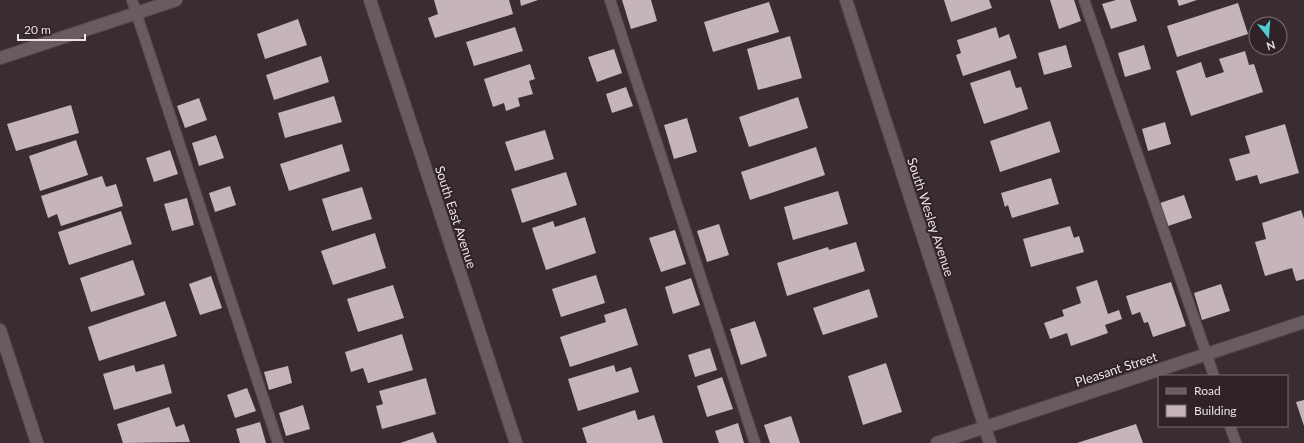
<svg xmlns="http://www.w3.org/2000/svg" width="1304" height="443" font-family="Lato,sans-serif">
<rect width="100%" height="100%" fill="#392d31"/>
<g fill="#c5b5bb">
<polygon points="434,0 509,0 513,14 435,38 428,18 438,14"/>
<polygon points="520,0 538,0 521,6"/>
<polygon points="622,0 651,0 657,21 631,29"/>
<polygon points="944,0 989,0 992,8 951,22"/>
<polygon points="1050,0 1074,0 1081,21 1059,29"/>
<polygon points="1116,0 1130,0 1137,21 1111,29 1102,4"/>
<polygon points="1177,0 1197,0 1179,6"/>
<polygon points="769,2 779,32 713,52 704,22"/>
<polygon points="1238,3 1248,34 1177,57 1167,26"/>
<polygon points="298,19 307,45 265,59 257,34"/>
<polygon points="515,27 523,51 474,66 466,42"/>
<polygon points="996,27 999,38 1009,34 1017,58 963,76 956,55 961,53 957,40"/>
<polygon points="790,36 802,78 758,90 747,49"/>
<polygon points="1066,45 1072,67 1044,75 1038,53"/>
<polygon points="1144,45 1151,69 1125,77 1118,53"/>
<polygon points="614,49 622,73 597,82 588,57"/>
<polygon points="1245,51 1249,65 1254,64 1263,92 1191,116 1176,71 1201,62 1206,78 1224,72 1219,59"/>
<polygon points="321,56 329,82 274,100 266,75"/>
<polygon points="530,64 535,79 529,81 533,94 518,98 520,106 506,111 504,103 493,107 484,79"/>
<polygon points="1010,70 1016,88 1021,87 1028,109 984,124 970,83"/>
<polygon points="626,87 633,106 612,113 606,94"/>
<polygon points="334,96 342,122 285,138 278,113"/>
<polygon points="798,97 808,128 749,147 739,117"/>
<polygon points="199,98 207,120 185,128 177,106"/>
<polygon points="71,105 79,133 16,151 7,124"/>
<polygon points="687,118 697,152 674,159 664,125"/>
<polygon points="1050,121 1060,152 1000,172 990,141"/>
<polygon points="1165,122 1171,144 1148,151 1142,129"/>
<polygon points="1285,124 1299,173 1260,184 1257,175 1236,181 1229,159 1250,153 1245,136"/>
<polygon points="545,130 554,159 515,171 505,142"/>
<polygon points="216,135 224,158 199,166 192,143"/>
<polygon points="76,140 88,175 40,191 29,156"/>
<polygon points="342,144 350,171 289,191 280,164"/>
<polygon points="816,147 825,175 750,200 741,172"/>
<polygon points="170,150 178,174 154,182 146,158"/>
<polygon points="566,172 577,205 522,223 511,189"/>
<polygon points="102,176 106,187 116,184 123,206 61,226 57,214 48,218 41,196"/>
<polygon points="1051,178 1059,204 1012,218 1008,205 1005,207 1001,193"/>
<polygon points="230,186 236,205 215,212 209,193"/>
<polygon points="362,187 372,219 332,231 322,199"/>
<polygon points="838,191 848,224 793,240 784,207"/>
<polygon points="1184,195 1192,218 1168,226 1160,203"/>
<polygon points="187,198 194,225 172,231 164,204"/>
<polygon points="1301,210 1304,219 1304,279 1296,281 1292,268 1265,276 1255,242 1266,239 1262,223"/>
<polygon points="121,211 132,244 69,265 58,232"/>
<polygon points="585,217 596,253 546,270 532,228 553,221 555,227"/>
<polygon points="719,224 729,255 707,262 697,231"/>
<polygon points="1070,226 1074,238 1079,236 1084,252 1031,267 1023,239"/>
<polygon points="675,230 686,264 661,272 649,238"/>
<polygon points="375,233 386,268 333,285 321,251"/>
<polygon points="856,242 865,271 787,296 777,263 828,247 829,250"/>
<polygon points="133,260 145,295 91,312 80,278"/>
<polygon points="596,275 605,303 561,317 552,289"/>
<polygon points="211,276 222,308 200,315 189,284"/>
<polygon points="691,278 700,305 673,314 665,287"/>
<polygon points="1097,280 1108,314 1119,310 1122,319 1105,325 1108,333 1071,346 1067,333 1050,339 1044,323 1064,316 1062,310 1081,303 1076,287"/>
<polygon points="1171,282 1186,326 1153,337 1148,322 1144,323 1140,312 1132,315 1126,296"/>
<polygon points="1221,284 1230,311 1202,320 1194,293"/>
<polygon points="393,285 404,318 358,332 347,299"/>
<polygon points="869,289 878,317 823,335 813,308"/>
<polygon points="165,301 177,336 99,361 88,327"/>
<polygon points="626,308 638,345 570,367 560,337 606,322 604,315"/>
<polygon points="755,321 767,356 741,365 730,329"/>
<polygon points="402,334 413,370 368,383 363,368 351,372 345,352"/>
<polygon points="710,348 717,370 695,377 688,355"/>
<polygon points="886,363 902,412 863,425 848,376"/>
<polygon points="164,364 172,393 114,410 103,374 134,365 136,372"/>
<polygon points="614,365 616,372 631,367 639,392 578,411 568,379"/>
<polygon points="288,366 292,383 269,390 264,372"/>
<polygon points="722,377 733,409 707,417 697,386"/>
<polygon points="426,378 436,414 382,429 376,406 383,404 379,391"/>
<polygon points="247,388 256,411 235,418 227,395"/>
<polygon points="1304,400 1304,426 1296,402"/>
<polygon points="303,405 310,429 286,436 279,413"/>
<polygon points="169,407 176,427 184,424 190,442 123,443 117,424"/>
<polygon points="635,410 638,420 654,415 663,443 587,443 582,428"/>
<polygon points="791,416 800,443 770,443 764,425"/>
<polygon points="260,422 266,443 240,443 236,429"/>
<polygon points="738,423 744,443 719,443 715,431"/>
<polygon points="1136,424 1143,443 1077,443"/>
<polygon points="433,432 437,443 400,443"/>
</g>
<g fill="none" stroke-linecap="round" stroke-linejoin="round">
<g stroke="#554a4e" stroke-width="12">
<g id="service">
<polyline points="132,0 278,443"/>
<polyline points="610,0 755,443"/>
<polyline points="1084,0 1214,376"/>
<polyline points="1230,426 1236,443"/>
</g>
</g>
<g stroke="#554a4e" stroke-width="14">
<g id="minor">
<polyline points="370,0 516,443"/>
<polyline points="846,0 990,443"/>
<polyline points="0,58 176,0"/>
<polyline points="0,330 37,443"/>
<polyline points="937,443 1304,322"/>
</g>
</g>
<use href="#service" stroke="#695b60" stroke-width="10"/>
<use href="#minor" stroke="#695b60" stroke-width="12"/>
</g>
<g text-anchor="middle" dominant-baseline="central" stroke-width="4" stroke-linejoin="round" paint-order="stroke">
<g font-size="13" fill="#ebe2e5" stroke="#2f2328">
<text transform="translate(456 217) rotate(72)">South East Avenue</text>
<text transform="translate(931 217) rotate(72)">South Wesley Avenue</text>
<text transform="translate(1116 369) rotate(-18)">Pleasant Street</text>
</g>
</g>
<rect x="1158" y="375" width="130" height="52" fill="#2f2328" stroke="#7a6f74"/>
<rect x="1166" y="388" width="20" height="6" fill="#695b60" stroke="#7a6f74"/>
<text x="1194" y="395" font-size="12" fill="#ebe2e5">Road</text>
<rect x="1166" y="405" width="20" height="12" fill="#c5b5bb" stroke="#7a6f74"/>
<text x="1194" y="415" font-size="12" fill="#ebe2e5">Building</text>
<g transform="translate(1268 36) rotate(163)"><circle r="19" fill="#2f2328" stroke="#7a6f74"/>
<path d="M0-3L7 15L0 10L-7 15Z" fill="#51ccd3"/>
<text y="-6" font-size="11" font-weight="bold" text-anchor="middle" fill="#ebe2e5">N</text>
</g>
<path d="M18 34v6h67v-6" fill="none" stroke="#ebe2e5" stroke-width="2"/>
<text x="24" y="34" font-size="12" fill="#ebe2e5" stroke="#2f2328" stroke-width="3" paint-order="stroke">20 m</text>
</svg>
